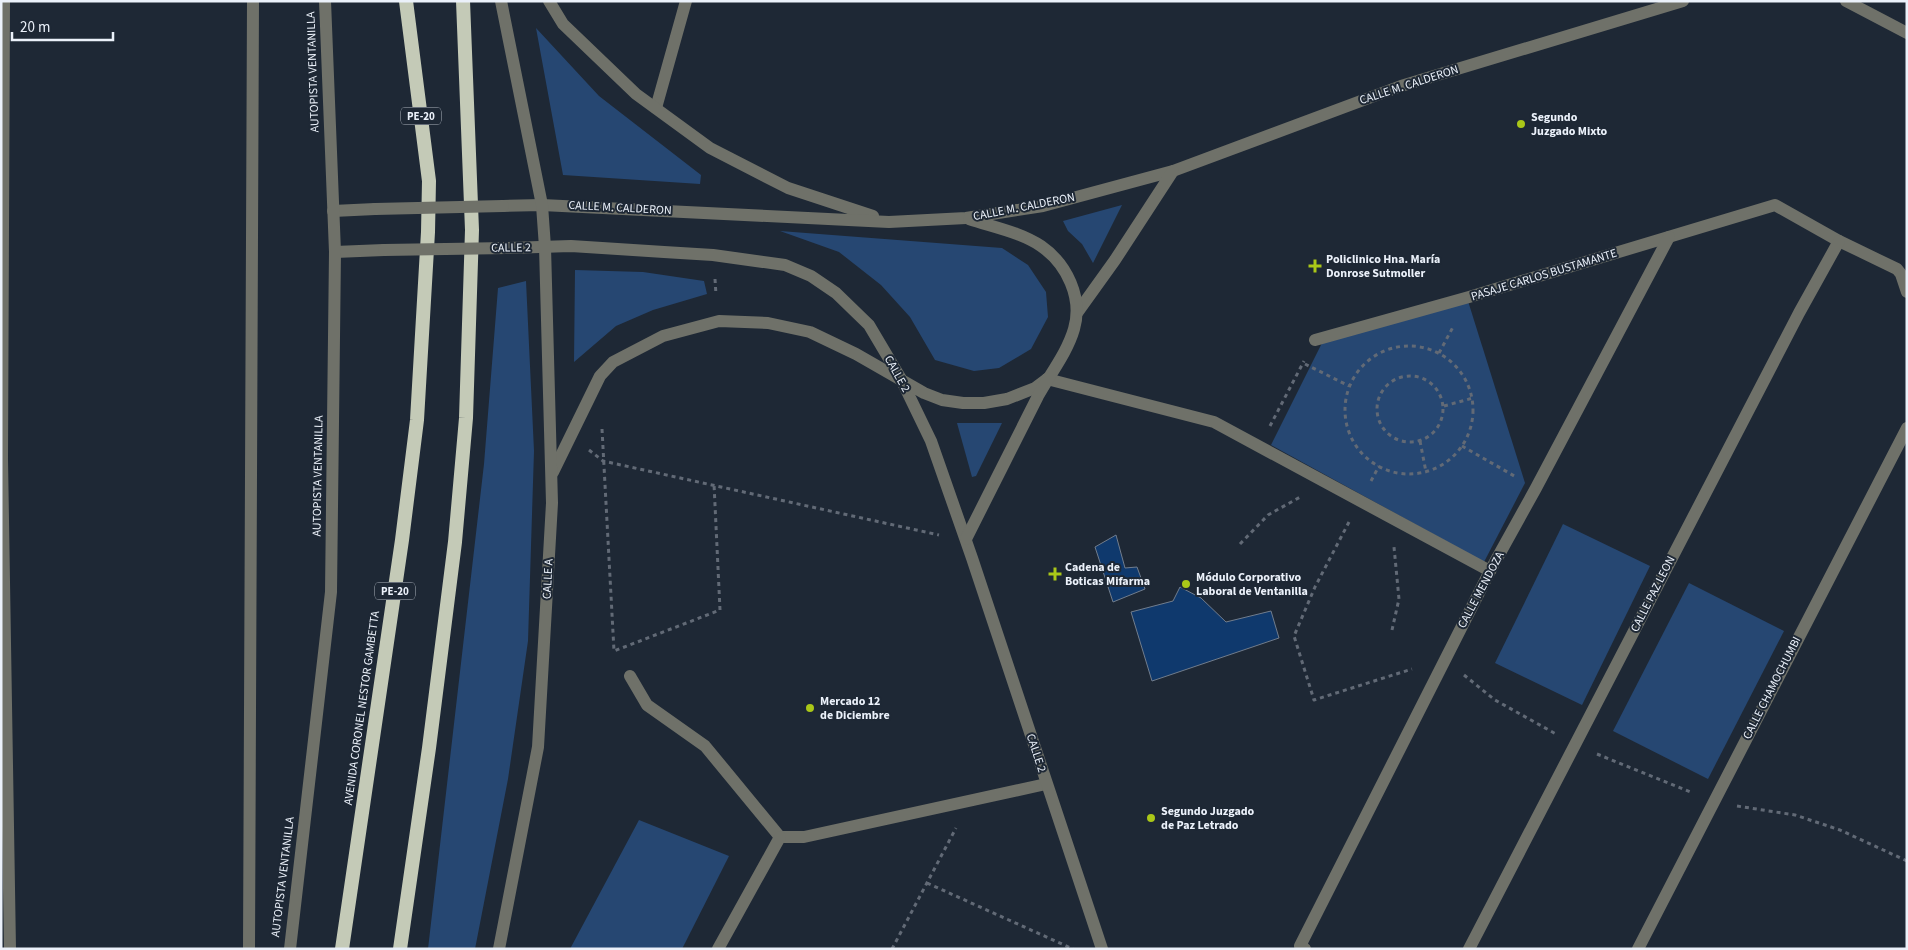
<svg xmlns="http://www.w3.org/2000/svg" width="1908" height="950" font-family="'Source Sans 3',sans-serif">
<rect width="100%" height="100%" fill="#1e2835"/>
<g fill="#264772">
<polygon points="536,28 599,96 701,175 700,184 563,175"/>
<polygon points="1122,205 1093,263 1082,244 1068,231 1063,221"/>
<polygon points="780,231 1002,248 1028,265 1046,292 1048,317 1031,349 999,368 974,371 935,360 910,317 881,285 839,252"/>
<polygon points="575,270 643,272 704,281 707,294 653,310 616,326 574,362"/>
<polygon points="526,281 534,451 528,641 508,779 475,949 428,949 484,464 498,288"/>
<polygon points="1468,301 1525,483 1484,562 1271,445 1323,341"/>
<polygon points="957,423 1002,423 976,476 972,477"/>
<polygon points="1563,524 1650,566 1582,705 1495,663"/>
<polygon points="1689,583 1784,631 1708,779 1613,731"/>
<polygon points="639,820 729,856 682,949 570,949"/>
</g>
<g fill="#0f396d" stroke="#717d8d">
<polygon points="1116,535 1125,568 1137,567 1145,589 1113,602 1095,547"/>
<polygon points="1180,587 1201,598 1226,622 1271,611 1279,638 1152,681 1131,612 1173,601"/>
</g>
<g fill="none" stroke-linecap="round" stroke-linejoin="round">
<g stroke="#626a76" stroke-width="3" stroke-dasharray="4 4" stroke-linecap="butt">
<polyline points="715,279 716,295"/>
<circle cx="1409" cy="410" r="64"/>
<polyline points="1439,353 1453,327"/>
<polyline points="1305,364 1349,386"/>
<circle cx="1410" cy="409" r="33"/>
<polyline points="1444,406 1473,398"/>
<polyline points="1270,426 1304,361"/>
<polyline points="602,429 614,651 720,610 714,484"/>
<polyline points="1420,441 1426,472"/>
<polyline points="1462,446 1516,477"/>
<polyline points="589,450 603,461 939,535"/>
<polyline points="1371,481 1379,466"/>
<polyline points="1349,522 1315,587 1294,636 1314,700 1412,669"/>
<polyline points="1240,544 1268,515 1302,496"/>
<polyline points="1392,630 1399,599 1394,547"/>
<polyline points="1464,675 1495,700 1556,734"/>
<polyline points="1597,754 1693,793"/>
<polyline points="1737,806 1795,815 1840,830 1907,861"/>
<polyline points="927,883 1073,949"/>
<polyline points="892,949 956,828"/>
</g>
<g stroke="#6f7169" stroke-width="12">
<polyline points="656,108 686,1"/>
<polyline points="630,676 647,705 705,746 780,837 804,837 1046,784"/>
<polyline points="718,949 780,837"/>
</g>
<g stroke="#6f7169" stroke-width="12">
<polyline points="1315,340 1469,297 1775,205 1839,241 1897,269 1901,274 1907,292"/>
<polyline points="1047,379 1214,422 1490,571"/>
<polyline points="1305,949 1300,946 1490,571 1536,488 1669,237"/>
<polyline points="1469,949 1799,313 1839,241"/>
<polyline points="1638,949 1907,428"/>
</g>
<polyline stroke="#6f7169" stroke-width="12" points="4,1 2,459 10,949"/>
<g stroke="#6f7169" stroke-width="12">
<polyline points="549,1 563,24 636,94 710,148 788,188 873,216"/>
<polyline points="1846,1 1907,33"/>
<polyline points="503,206 542,205 889,222 966,218 1043,206 1173,171 1401,86 1683,1"/>
<polyline points="333,211 375,209"/>
<polyline points="507,248 571,246 664,252 713,255 785,265 811,276 836,293 869,325 901,379 931,441 972,558 1102,949"/>
<polyline points="335,252 384,250"/>
<polyline points="1077,313 1115,260 1173,171"/>
<polyline points="553,472 600,376 613,362 663,336 719,321 768,323 810,332 856,354 924,393 942,400 963,403 984,403 1007,399 1035,388 1047,379"/>
<path d="M966 539C990 491 1014 444 1038 396 1050 374 1067 353 1074 329 1083 298 1067 264 1041 246 1020 232 993 227 969 219"/>
<polyline points="249,949 253,1"/>
<polyline points="290,949 331,592 335,252 325,1"/>
<polyline points="499,949 538,747 552,503 545,247 542,205 501,1"/>
</g>
<g stroke="#c4cab7" stroke-width="14">
<polyline points="342,949 402,540 417,420 428,232 429,181 406,1"/>
<polyline points="400,949 429,748 455,542 466,418 472,230 463,1"/>
</g>
<g stroke="#6f7169" stroke-width="12">
<polyline points="375,209 503,206"/>
<polyline points="384,250 507,248"/>
</g>
</g>
<g fill="#aac718" stroke="#1e2835" stroke-width="2">
<circle cx="1521" cy="124" r="5"/>
<path d="M1312.5 258.5h5v5h5v5h-5v5h-5v-5h-5v-5h5z"/>
<path d="M1052.5 566.5h5v5h5v5h-5v5h-5v-5h-5v-5h5z"/>
<circle cx="1186" cy="584" r="5"/>
<circle cx="810" cy="708" r="5"/>
<circle cx="1151" cy="818" r="5"/>
</g>
<g text-anchor="middle" dominant-baseline="central" stroke-width="4" stroke-linejoin="round" paint-order="stroke">
<g fill="#1e2835" stroke="#aeb5bf" stroke-width="1">
<rect x="401" y="107.5" width="40" height="17" rx="4"/>
<rect x="375" y="582.5" width="40" height="17" rx="4"/>
</g>
<g font-size="11" font-weight="bold" fill="#ebf1fa">
<text x="421" y="116">PE-20</text>
<text x="395" y="591">PE-20</text>
</g>
<g font-size="12" fill="#ebf1fa" stroke="#1e2835">
<text transform="translate(313 72) rotate(-92)">AUTOPISTA VENTANILLA</text>
<text transform="translate(1409 85) rotate(-18)">CALLE M. CALDERON</text>
<text transform="translate(1024 207) rotate(-11)">CALLE M. CALDERON</text>
<text transform="translate(620 208) rotate(3)">CALLE M. CALDERON</text>
<text transform="translate(511 248) rotate(-1)">CALLE 2</text>
<text transform="translate(1544 275) rotate(-17)">PASAJE CARLOS BUSTAMANTE</text>
<text transform="translate(897 374) rotate(61)">CALLE 2</text>
<text transform="translate(318 476) rotate(-89)">AUTOPISTA VENTANILLA</text>
<text transform="translate(548 579) rotate(-87)">CALLE A</text>
<text transform="translate(1481 590) rotate(-62)">CALLE MENDOZA</text>
<text transform="translate(1653 594) rotate(-63)">CALLE PAZ LEON</text>
<text transform="translate(1772 688) rotate(-63)">CALLE CHAMOCHUMBI</text>
<text transform="translate(362 708) rotate(-82)">AVENIDA CORONEL NESTOR GAMBETTA</text>
<text transform="translate(1036 753) rotate(72)">CALLE 2</text>
<text transform="translate(283 877) rotate(-83)">AUTOPISTA VENTANILLA</text>
</g>
<g font-size="12" font-weight="bold" fill="#ebf1fa" stroke="#1e2835" text-anchor="start">
<text x="1531" y="117">Segundo<tspan x="1531" dy="14">Juzgado Mixto</tspan></text>
<text x="1326" y="259">Policlinico Hna. María<tspan x="1326" dy="14">Donrose Sutmoller</tspan></text>
<text x="1065" y="567">Cadena de<tspan x="1065" dy="14">Boticas Mifarma</tspan></text>
<text x="1196" y="577">Módulo Corporativo<tspan x="1196" dy="14">Laboral de Ventanilla</tspan></text>
<text x="820" y="701">Mercado 12<tspan x="820" dy="14">de Diciembre</tspan></text>
<text x="1161" y="811">Segundo Juzgado<tspan x="1161" dy="14">de Paz Letrado</tspan></text>
</g>
</g>
<rect width="1908" height="950" fill="none" stroke="#ebf1fa" stroke-width="5"/>
<path d="M12 32v8h101v-8" fill="none" stroke="#ebf1fa" stroke-width="2.5"/>
<text x="20" y="32" font-size="15" fill="#ebf1fa" stroke="#1e2835" stroke-width="4" paint-order="stroke">20 m</text>
</svg>
